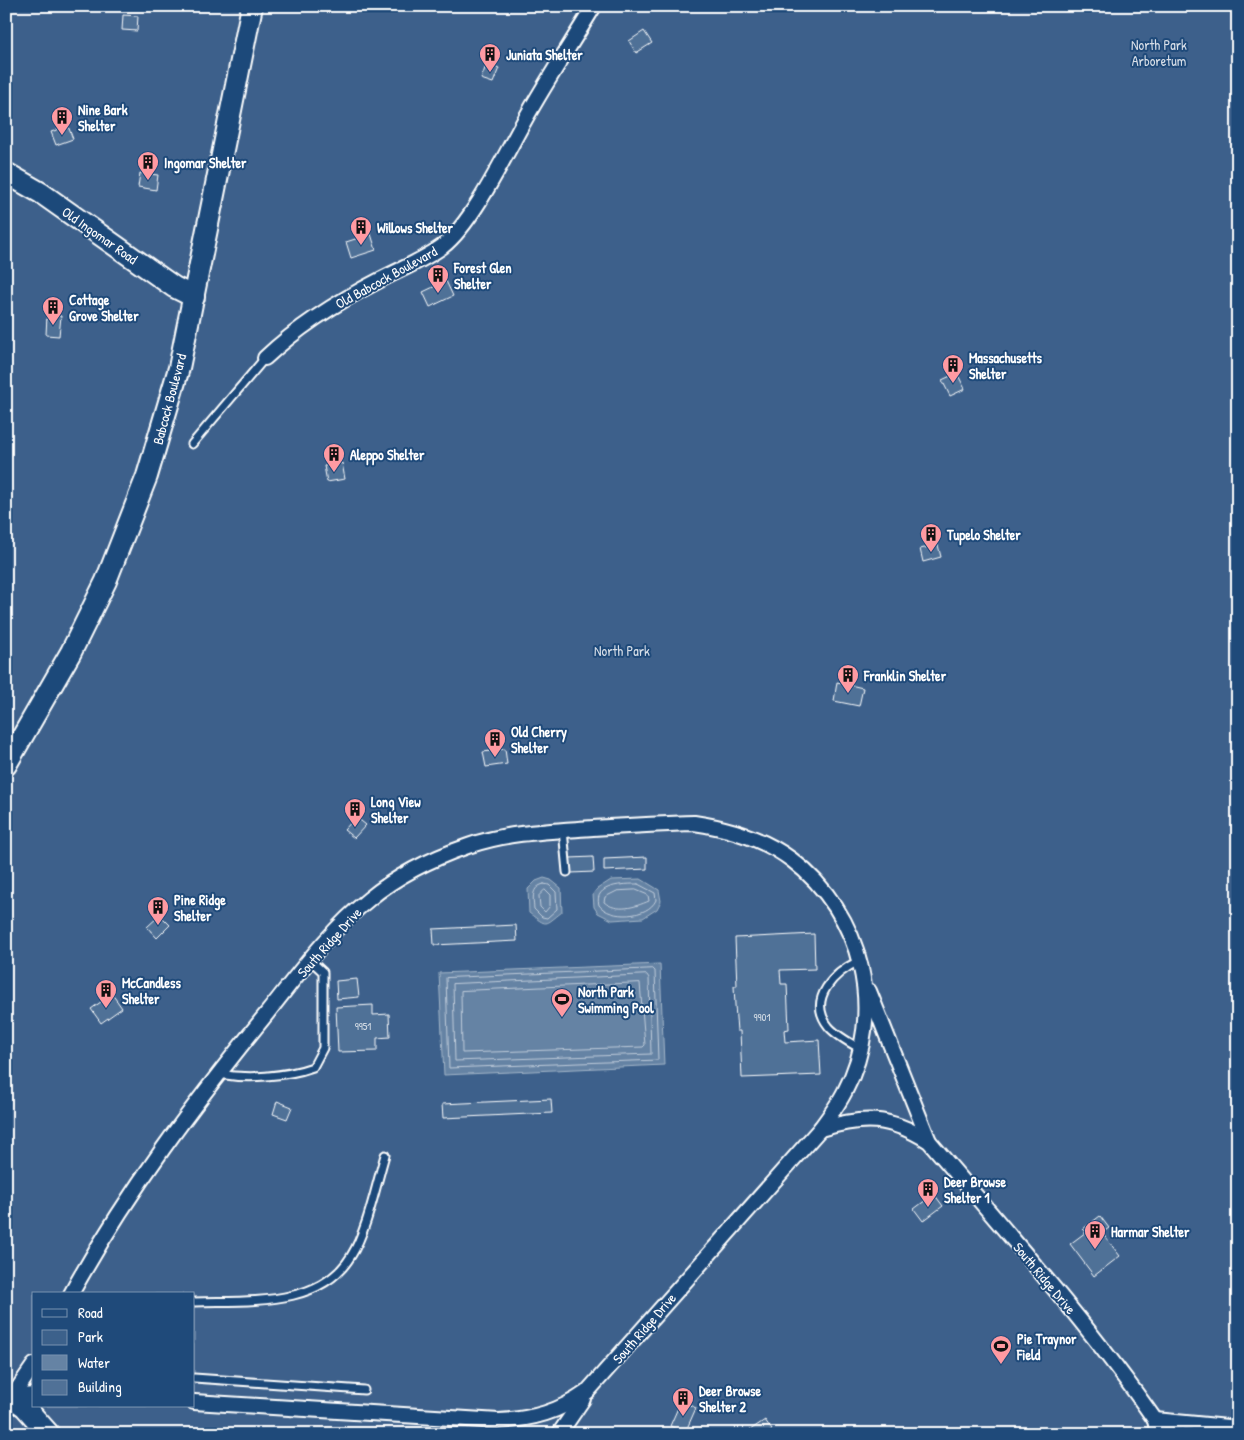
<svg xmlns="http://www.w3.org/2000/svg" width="1244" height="1440" font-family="'Patrick Hand',sans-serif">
<rect width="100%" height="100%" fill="#1f4a7a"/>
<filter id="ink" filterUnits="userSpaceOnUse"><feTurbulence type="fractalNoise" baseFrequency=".02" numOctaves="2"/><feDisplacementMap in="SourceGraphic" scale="10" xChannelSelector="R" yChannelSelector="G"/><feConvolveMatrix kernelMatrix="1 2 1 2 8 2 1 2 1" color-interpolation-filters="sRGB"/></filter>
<g filter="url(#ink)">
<path fill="#3c618b" stroke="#9eb0c5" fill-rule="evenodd" d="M6 6H1238V1434H6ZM34 1294H194V1406H34Z"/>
<g fill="#6583a4" stroke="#a3b5c8">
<path d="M544 878 551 880 561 888 562 912C544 926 548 927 529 913L528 889 536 881Z"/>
<polygon points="641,879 659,890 661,901 657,909 643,918 612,920 598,913 594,907 593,894 597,889 611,880"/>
<polygon points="660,964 664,1065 444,1075 439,973"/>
</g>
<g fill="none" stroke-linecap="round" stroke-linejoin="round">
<g stroke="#c1cddb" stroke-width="1">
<path d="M544 884 549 885 556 892 557 909 547 918 542 917 534 909C533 898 531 887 544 884Z"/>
<path d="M638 884 655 893 656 900C648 918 610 920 599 905 593 884 625 884 638 884Z"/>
<polygon points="545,890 550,895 550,906 545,912 540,907 539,896"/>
<path d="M636 890 648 895 649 901C635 907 617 913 604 902L605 897 617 891Z"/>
<polygon points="653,969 655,971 658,1060 449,1068 446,978"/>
<polygon points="647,975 649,978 651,1054 455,1061 453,984"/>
<polygon points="640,983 645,1045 643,1047 462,1053 461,991"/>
</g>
</g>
<g fill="#507197" stroke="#fff">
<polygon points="123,15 138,16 137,31 122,30"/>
<polygon points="644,31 652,43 636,53 629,41"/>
<polygon points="487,63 499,68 493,83 481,79"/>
<polygon points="68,126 73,139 56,145 51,132"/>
<polygon points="140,173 158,175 156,190 138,187"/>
<polygon points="371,234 376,250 351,258 346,242"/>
<polygon points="446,281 453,296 430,307 423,292"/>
<polygon points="47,315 61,316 59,336 46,335"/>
<polygon points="957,373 965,389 950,396 942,380"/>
<polygon points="342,463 345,479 327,482 324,466"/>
<polygon points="938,545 941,557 923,562 920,549"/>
<polygon points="837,682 863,688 859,706 834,701"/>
<polygon points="505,749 507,764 486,767 483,752"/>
<polygon points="356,817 366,825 354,838 344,830"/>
<polygon points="593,857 594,872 571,873 570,858"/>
<polygon points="647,857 647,869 604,871 604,859"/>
<polygon points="160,915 170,925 157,938 147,927"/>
<polygon points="516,925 517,941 434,945 433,929"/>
<polygon points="814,934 815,969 780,970 781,984 787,984 789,1029 784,1030 785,1042 819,1040 821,1075 742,1078 740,1031 737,1031 735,1005 734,986 737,986 735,938"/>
<polygon points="357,979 359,997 337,999 336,981"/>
<polygon points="112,994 122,1008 101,1023 91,1009"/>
<polygon points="373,1005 373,1015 389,1014 390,1037 377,1038 377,1051 338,1052 336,1007"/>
<polygon points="551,1099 552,1113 443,1118 442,1104"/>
<polygon points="277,1101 292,1107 287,1119 273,1114"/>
<polygon points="934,1194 943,1206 923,1221 914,1209"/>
<polygon points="1100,1216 1109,1228 1102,1233 1120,1256 1094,1276 1070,1244 1086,1232 1083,1229"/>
<polygon points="681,1401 696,1408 685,1433 670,1426"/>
<polygon points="765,1420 772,1430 767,1434 753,1434 750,1430"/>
</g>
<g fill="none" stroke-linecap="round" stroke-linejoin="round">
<g stroke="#fff" stroke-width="11">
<g id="lane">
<polyline points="192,444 265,358"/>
<polyline points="563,830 567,872"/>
<path d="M859 961C835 972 806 999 829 1027 837 1036 850 1043 861 1049"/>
<path d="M218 1074C247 1079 285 1077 313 1067L323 1048V972L310 960"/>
<path d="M194 1302C246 1300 320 1308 351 1256 367 1231 376 1185 385 1155"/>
<polyline points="194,1378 364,1390"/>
</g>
</g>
<g stroke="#fff" stroke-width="18">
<g id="street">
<path d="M265 358C299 326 337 302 380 280 401 269 424 260 443 246 475 221 509 146 531 109 551 74 573 41 594 6"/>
<polyline points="869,991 929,1141"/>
<path d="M820 1129C864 1116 889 1116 929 1141 1006 1232 1087 1322 1155 1420"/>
<path d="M71 1294C127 1192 195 1102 268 1012 299 973 330 930 369 899 398 875 433 858 468 846 508 832 551 831 593 828 626 826 660 824 694 823 728 828 763 838 792 860 862 913 887 1012 845 1091 838 1105 829 1117 820 1129L587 1392C559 1412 533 1419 499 1421L194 1402"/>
<polyline points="12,1397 34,1365"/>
<polyline points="12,1397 34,1395"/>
<polyline points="559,1434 583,1399"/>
<polyline points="1158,1434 1155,1420 1238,1428"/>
</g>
</g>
<g stroke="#fff" stroke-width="24">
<g id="secondary">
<polyline points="6,173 41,193 174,287 194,297"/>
<polyline points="6,765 71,652 106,581 147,476 179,368 252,6"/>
<polyline points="6,1393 25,1407 49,1434"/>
</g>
</g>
<use href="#lane" stroke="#1f4a7a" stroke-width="7"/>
<use href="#street" stroke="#1f4a7a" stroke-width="14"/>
<use href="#secondary" stroke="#1f4a7a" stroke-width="20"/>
</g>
</g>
<defs>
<g id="building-pin" transform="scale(1.125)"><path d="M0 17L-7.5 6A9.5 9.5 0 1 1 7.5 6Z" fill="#ff9aa2" stroke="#1f4a7a"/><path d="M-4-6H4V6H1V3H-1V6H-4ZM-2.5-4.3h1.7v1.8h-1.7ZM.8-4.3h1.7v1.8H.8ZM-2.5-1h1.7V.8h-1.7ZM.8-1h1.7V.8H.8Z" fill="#111"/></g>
<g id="stadium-pin" transform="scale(1.125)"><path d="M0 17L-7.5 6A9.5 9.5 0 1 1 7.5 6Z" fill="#ff9aa2" stroke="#1f4a7a"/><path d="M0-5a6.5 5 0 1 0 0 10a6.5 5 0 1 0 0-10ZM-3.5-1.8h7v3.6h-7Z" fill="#111"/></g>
</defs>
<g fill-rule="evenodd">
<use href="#building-pin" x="490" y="54"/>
<use href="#building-pin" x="62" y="117"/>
<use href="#building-pin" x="148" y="162"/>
<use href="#building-pin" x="361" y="227"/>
<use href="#building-pin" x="438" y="275"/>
<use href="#building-pin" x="53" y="307"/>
<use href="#building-pin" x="953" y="365"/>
<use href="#building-pin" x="334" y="454"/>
<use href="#building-pin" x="931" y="534"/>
<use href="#building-pin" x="848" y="675"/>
<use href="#building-pin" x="495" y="739"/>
<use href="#building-pin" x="355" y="809"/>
<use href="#building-pin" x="158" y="907"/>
<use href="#building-pin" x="106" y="990"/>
<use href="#stadium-pin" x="562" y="999"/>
<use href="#building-pin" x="928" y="1189"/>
<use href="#building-pin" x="1095" y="1231"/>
<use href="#stadium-pin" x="1001" y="1346"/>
<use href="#building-pin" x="683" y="1398"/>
</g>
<g text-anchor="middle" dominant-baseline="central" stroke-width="4" stroke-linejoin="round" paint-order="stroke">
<g font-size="11" fill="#d3dce5">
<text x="762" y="1017">9901</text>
<text x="363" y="1026">9951</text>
</g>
<g font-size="14" fill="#d8dfe8" stroke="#1f4a7a">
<text x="1159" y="44">North Park<tspan x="1159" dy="16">Arboretum</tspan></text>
<text x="622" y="650">North Park</text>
</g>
<g font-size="14" font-weight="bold" fill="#fff" stroke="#1f4a7a" text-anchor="start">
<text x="506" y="54">Juniata Shelter</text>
<text x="78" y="109">Nine Bark<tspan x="78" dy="16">Shelter</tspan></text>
<text x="164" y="162">Ingomar Shelter</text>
<text x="377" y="227">Willows Shelter</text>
<text x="454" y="267">Forest Glen<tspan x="454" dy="16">Shelter</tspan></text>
<text x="69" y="299">Cottage<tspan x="69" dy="16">Grove Shelter</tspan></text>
<text x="969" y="357">Massachusetts<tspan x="969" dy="16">Shelter</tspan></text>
<text x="350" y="454">Aleppo Shelter</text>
<text x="947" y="534">Tupelo Shelter</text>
<text x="864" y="675">Franklin Shelter</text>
<text x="511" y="731">Old Cherry<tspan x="511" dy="16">Shelter</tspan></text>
<text x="371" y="801">Long View<tspan x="371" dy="16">Shelter</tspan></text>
<text x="174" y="899">Pine Ridge<tspan x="174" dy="16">Shelter</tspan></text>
<text x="122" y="982">McCandless<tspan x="122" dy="16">Shelter</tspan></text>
<text x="578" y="991">North Park<tspan x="578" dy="16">Swimming Pool</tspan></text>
<text x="944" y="1181">Deer Browse<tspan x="944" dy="16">Shelter 1</tspan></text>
<text x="1111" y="1231">Harmar Shelter</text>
<text x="1017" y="1338">Pie Traynor<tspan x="1017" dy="16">Field</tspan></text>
<text x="699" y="1390">Deer Browse<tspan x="699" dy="16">Shelter 2</tspan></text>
</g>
<g font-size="14" fill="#fff" stroke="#1f4a7a">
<text transform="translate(100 235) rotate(35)">Old Ingomar Road</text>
<text transform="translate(386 277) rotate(-29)">Old Babcock Boulevard</text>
<text transform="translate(169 399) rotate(-75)">Babcock Boulevard</text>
<text transform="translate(329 942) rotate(-48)">South Ridge Drive</text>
<text transform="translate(1045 1278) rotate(50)">South Ridge Drive</text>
<text transform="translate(644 1328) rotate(-49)">South Ridge Drive</text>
</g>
</g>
<rect width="1244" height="1440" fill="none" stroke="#1f4a7a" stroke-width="25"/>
<rect x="12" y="12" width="1219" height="1415" fill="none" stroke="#fff" stroke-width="2" filter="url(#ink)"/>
<rect x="32" y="1292" width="162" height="115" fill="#1f4a7a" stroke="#7992af"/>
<rect x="42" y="1309" width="25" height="8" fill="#1f4a7a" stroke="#7992af"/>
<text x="78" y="1318" font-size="15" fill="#ffffff">Road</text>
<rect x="42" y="1330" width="25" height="15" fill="#3c618b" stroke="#7992af"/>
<text x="78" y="1342" font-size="15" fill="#ffffff">Park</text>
<rect x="42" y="1355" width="25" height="15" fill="#6583a4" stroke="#7992af"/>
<text x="78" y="1368" font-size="15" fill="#ffffff">Water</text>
<rect x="42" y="1380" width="25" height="15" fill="#507197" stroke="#7992af"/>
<text x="78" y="1392" font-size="15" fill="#ffffff">Building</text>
</svg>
